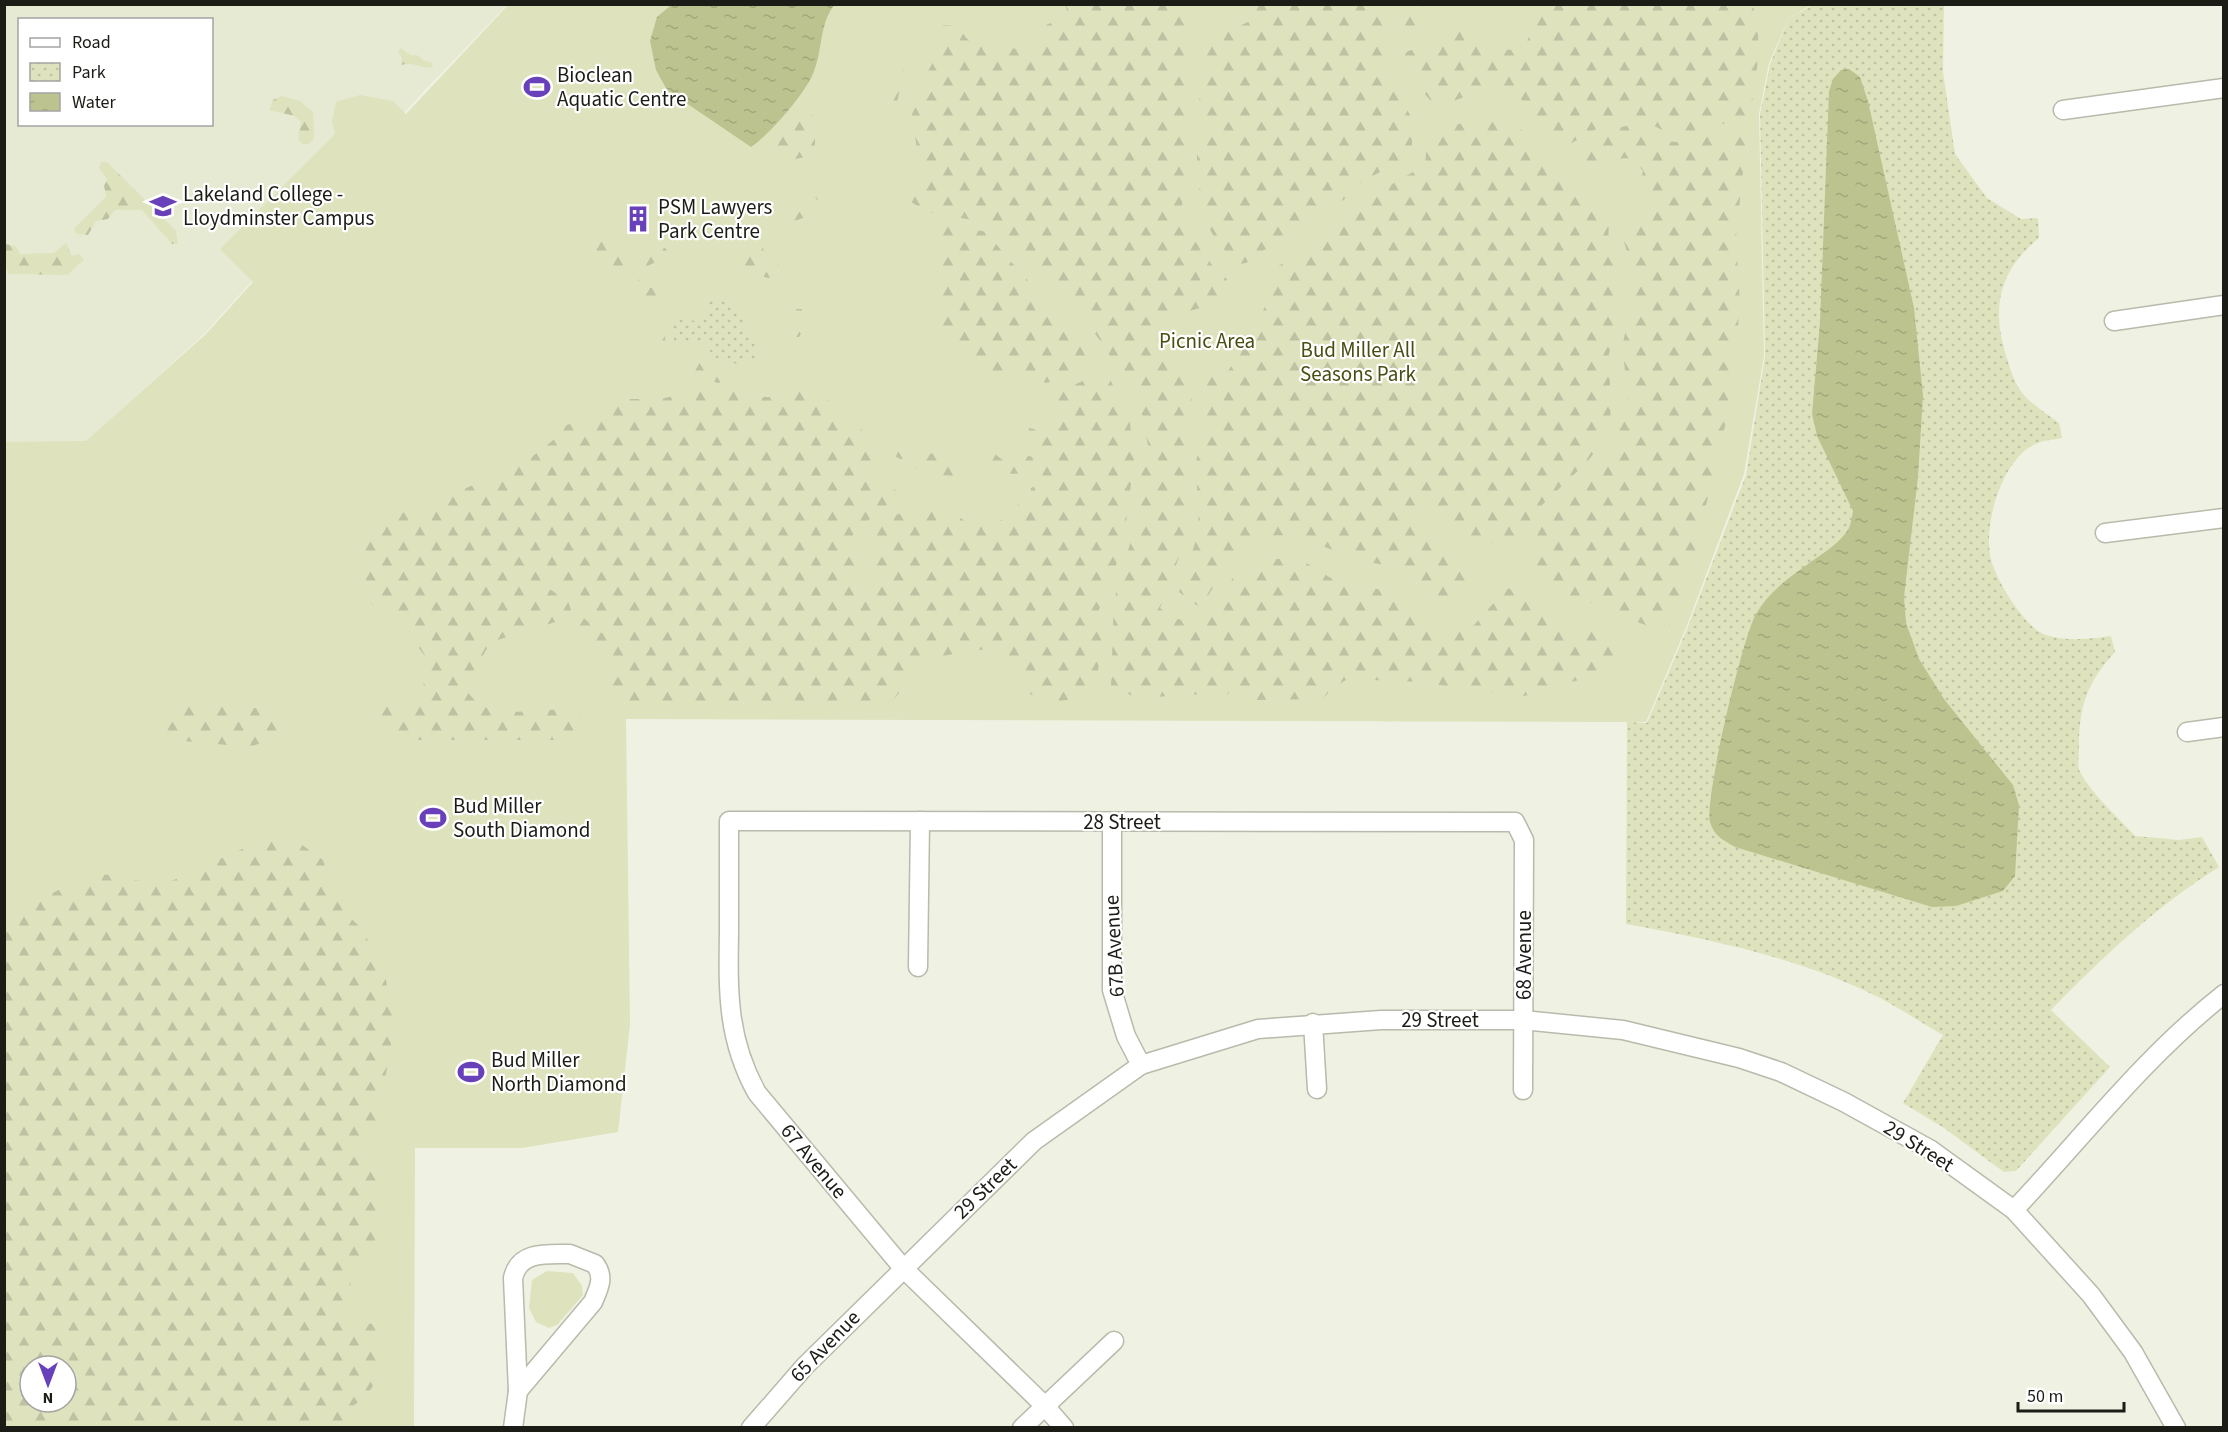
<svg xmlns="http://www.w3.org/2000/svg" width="2228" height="1432" font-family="'Source Sans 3',sans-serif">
<defs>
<pattern id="forest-firs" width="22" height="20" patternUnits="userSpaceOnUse" patternTransform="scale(1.5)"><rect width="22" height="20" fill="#dee3bd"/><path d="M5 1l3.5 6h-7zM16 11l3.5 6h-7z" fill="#bec2a2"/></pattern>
<pattern id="park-dots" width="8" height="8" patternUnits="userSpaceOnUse" patternTransform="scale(1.5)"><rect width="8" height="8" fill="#dee3bd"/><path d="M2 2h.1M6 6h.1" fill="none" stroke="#bec2a2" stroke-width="1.8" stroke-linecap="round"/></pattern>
<pattern id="water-ripples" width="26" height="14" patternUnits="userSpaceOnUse" patternTransform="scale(1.5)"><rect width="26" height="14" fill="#bcc38f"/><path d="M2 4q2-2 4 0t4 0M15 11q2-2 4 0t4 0" fill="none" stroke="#a1a77b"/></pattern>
</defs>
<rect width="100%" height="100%" fill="#eff2e2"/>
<path fill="#e6ead2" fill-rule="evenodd" d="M4 5H507L423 92 205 333 86 442H5ZM20 20H212V124H20Z"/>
<g fill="#dee3bd" fill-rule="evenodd">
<path d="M508 5H1811L1789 18 1769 63 1759 114 1764 356 1744 474 1686 628 1646 722 626 719 630 1025 618 1132 522 1148H415L414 1427H5L4 442 86 441 206 334 253 282 220 249 335 134 332 121 336 102 360 95 393 101 406 114ZM30 1366H66V1402H30Z"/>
<polygon points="547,1271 573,1273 582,1286 583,1295 557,1325 549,1328 536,1322 529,1308 532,1280"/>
</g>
<g fill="url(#forest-firs)" fill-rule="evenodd">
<path d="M1752 4C1765 39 1755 88 1748 123L1715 124 1703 126 1686 136H1674L1633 115 1619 116 1570 144C1543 144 1535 94 1499 89 1480 87 1456 103 1436 106 1423 93 1406 72 1403 53L1431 43 1455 26H1471L1498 49 1514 50 1527 41 1536 22 1533 5Z"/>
<path d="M1065 5H1187L1192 13 1185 102 1184 194 1180 217 1216 271 1227 279 1217 303 1193 310 1162 326C1166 348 1168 367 1189 378 1197 413 1184 448 1190 483H1183L1157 459 1148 445 1142 415 1120 371 1099 339 1071 303 1053 292 1011 241 1002 225 926 212 904 197 929 183 920 171 912 114 920 99V86L933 62V53L940 43 943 25C964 24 961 37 974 44 978 46 1020 49 1027 49L1034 41 1044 36 1046 25 1058 20 1067 10Z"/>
<polygon points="1259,5 1381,5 1388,56 1384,74 1393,82 1412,119 1412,155 1356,185 1345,199 1316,216 1288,240 1264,250 1246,263 1239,264 1218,244 1203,217 1197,170 1197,146 1202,134 1198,81 1204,52 1221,35 1254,19 1256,8"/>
<polygon points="1397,5 1426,5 1412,15 1417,28 1414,36 1406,36 1405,25"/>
<path d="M401 48 410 55 419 56 424 61 431 62 433 67C422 70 414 61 401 65L402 58 398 52Z"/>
<path d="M908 68 911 74 909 84 900 88 897 103 892 107H886C881 95 895 70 908 68Z"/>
<polygon points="281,96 300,101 313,112 314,138 309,144 302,144 298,139 301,122 295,116 269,110 273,100"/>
<path d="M805 110 813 116 810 128 815 136V146L805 157 780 162 771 154C778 132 784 120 805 110Z"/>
<path d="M1490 110 1511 119 1521 129 1534 149 1552 163 1560 183 1571 192 1599 203 1606 211 1609 221 1608 248 1619 284 1617 316 1608 359 1611 398 1610 426 1606 438 1587 462 1541 506 1528 533 1518 540 1471 545 1454 536 1446 517 1418 496C1405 536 1450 529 1454 561L1471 571 1461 597C1437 612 1417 577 1399 569 1388 564 1374 564 1363 561 1328 551 1291 525 1253 540 1224 551 1219 587 1199 607L1179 592 1199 531 1196 461 1206 428 1202 379 1228 371 1251 336 1269 298 1270 270 1292 259 1318 235 1355 211 1364 200 1420 168 1425 164 1428 134 1436 129 1471 121Z"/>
<path d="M1630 125C1652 125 1659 142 1677 142 1703 143 1719 126 1747 136L1736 236 1740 306 1730 405 1694 556 1668 629C1636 627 1630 615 1603 606 1568 595 1554 595 1531 561L1534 541 1554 503 1614 446 1629 401 1622 347 1634 293 1633 273 1623 238 1624 225C1641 218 1643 218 1648 199L1638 192 1643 171 1633 159C1616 156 1606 161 1593 173L1573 158C1585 136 1606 131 1630 125Z"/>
<polygon points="101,162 107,162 176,231 178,244 172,244 142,210 115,210 108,219 96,221 88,235 77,234 74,229 106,197 104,185 107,179 99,168"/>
<path d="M814 184 830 196 829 206C818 202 814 198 809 188Z"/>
<polygon points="793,203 806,217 794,221 783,219 779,212"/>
<polygon points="943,224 987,232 1004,254 1041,295 1090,342 1097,352 1098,360 1064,378 1046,383 1026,375 1012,373 992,376 983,371 951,341 940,326 942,268 932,229"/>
<path d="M759 237 764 251 763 260 779 265V274C766 283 762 274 752 270 748 268 742 269 737 267L738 252H744L748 243Z"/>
<polygon points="594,238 602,238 611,243 614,254 624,258 625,263 617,275 588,246"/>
<polygon points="66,243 72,256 79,254 84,260 67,275 9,274 5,266 5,244 16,246 20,254 54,253"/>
<polygon points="665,248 669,253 666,264 657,261 646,267 640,264 638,252"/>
<polygon points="643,277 649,288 653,288 659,296 657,308 652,308 634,290 638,280"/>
<polygon points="796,309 802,309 803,330 799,337 793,337 788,332 788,319 796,313"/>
<polygon points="661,335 665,336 667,362 657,365 655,360 660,352 655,352 651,342"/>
<polygon points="699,362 706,374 719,369 725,373 727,382 717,383 709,378 694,377 690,372"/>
<path d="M1106 370 1130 423 1134 461 1125 530 1110 589 1095 617 1103 622 1096 691C1068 698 1058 709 1030 694L1028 672 1002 649C967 650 932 652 907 680 901 687 899 696 891 702L773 707 738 702 638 706 604 696 614 670 612 660 597 657 599 643 576 627V621L581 616 602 633 612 631C604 626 603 619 597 612 583 594 575 591 554 583L548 588 568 601 571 610 565 619 491 642 470 677 466 689C490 730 540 701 576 713 581 714 586 721 590 725L591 733 575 740H409L381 730 376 716 386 707 423 699 425 656 387 607H374L366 596 365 545 369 531 389 517 427 505 524 463 556 438 559 428 604 411 613 393 617 391 622 399H661L711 386 754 397H772L816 387 846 419 862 430 877 478 880 482 897 491 899 498 882 508 853 534V545L860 558 856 572 861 585 874 589C876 572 869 550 876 534 888 507 936 502 959 517 963 519 966 523 969 526 991 527 1008 521 1020 502L1029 499 1031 488 1042 482 1044 453 1041 446 1028 434 1029 428C1044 432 1049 430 1061 420L1057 393Z"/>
<path d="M887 443C901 443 914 455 927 454 937 454 946 448 955 448L960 471 956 476C941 476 927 474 912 466L911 459H900L886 451Z"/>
<path d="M986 452H993L1001 459 1019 453 1032 457 1035 465 1031 475C1018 471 1012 477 995 471L988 475 979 464 980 457Z"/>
<path d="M1151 462 1189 492V530L1160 608C1175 622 1189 623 1208 618L1213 608 1225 597 1234 574 1269 560 1287 558 1305 562 1334 580 1387 591 1423 620 1436 629 1447 630H1461L1474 625 1507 588C1538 596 1535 612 1561 624 1581 634 1592 622 1614 642L1613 661 1606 671 1590 673 1576 681 1559 684 1537 694 1523 696 1508 692 1479 693 1420 681 1399 682 1350 678 1333 687 1323 699 1256 700 1244 691H1231L1220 701 1203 694 1155 697 1143 691 1137 698 1111 686 1114 601 1135 526 1143 463Z"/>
<path d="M194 701H222L232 708H261L286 719 292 731 285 740 265 741 251 747 171 740 160 733C164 709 173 710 194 701Z"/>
<path d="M284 839 298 842 323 860 334 894 344 912 361 928 384 969 392 1014 391 1046 377 1124 358 1154 380 1164 381 1232 351 1274 348 1321 374 1324C386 1356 383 1387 353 1406L352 1420 360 1427H5V916L69 885 103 874 141 881 167 883 253 844ZM30 1366H66V1402H30Z"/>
</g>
<g fill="url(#park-dots)">
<path d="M1813 5H1944L1943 72 1955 154 1987 198 2021 219 2038 218 2039 238C2001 269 1991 304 2005 352 2009 364 2013 380 2020 390 2030 404 2046 413 2059 423L2062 438C2054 440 2043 440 2035 444 2001 460 1981 529 1992 563 1999 584 2020 618 2038 631 2057 643 2090 639 2111 636L2115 652C2086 684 2079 706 2079 749 2079 756 2077 766 2080 772 2093 796 2117 816 2135 836L2179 840 2202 837 2219 867C2156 906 2102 958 2051 1010L2110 1067 2016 1171 2004 1172 1944 1128 1903 1103 1943 1035C1922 1023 1901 1009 1880 998 1801 958 1713 940 1626 924L1627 722 1647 723 1687 629 1746 475 1765 356 1760 114 1770 64 1789 18Z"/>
<polygon points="730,299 745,316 745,331 757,342 757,359 737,364 713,357 706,342 674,344 673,318 696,321 706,312 710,301"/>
</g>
<g fill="url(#water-ripples)">
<path d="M671 5H834C819 26 823 48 814 71 807 92 769 135 751 147L667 90 656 70 650 41 657 17Z"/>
<path d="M1849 69 1860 77 1868 101 1914 308 1923 395 1918 477 1904 597 1906 623 1919 659 1944 699 2013 785 2019 805 2015 876 2003 891 1956 906 1932 907 1735 847C1723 840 1714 836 1710 822 1704 800 1743 636 1756 614 1768 593 1788 578 1808 564 1821 554 1840 544 1849 528 1851 524 1852 516 1853 511L1817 436 1812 414 1820 322 1829 91 1833 79 1841 70Z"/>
</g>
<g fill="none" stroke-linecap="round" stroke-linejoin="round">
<g stroke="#b8baab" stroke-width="21">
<g id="minor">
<polyline points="2063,110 2224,88"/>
<polyline points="2114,321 2224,305"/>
<polyline points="2105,533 2224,518"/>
<polyline points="2187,732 2224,727"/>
<polyline points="1112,822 1112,990 1126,1036 1141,1065"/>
<polyline points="918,967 920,821"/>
<polyline points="1313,1023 1317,1089"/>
<path d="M2014 1210C2083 1137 2144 1057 2224 994"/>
<path d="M570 1254 595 1264C605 1277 599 1288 593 1302L518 1391 513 1278C519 1251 546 1254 570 1254Z"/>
<polyline points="513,1428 518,1391"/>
<polyline points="751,1428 805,1366 1034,1141 1141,1065 1258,1029 1381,1020 1523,1020 1623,1030 1739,1058 1781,1072 1844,1102 1931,1150 2014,1210 2091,1295 2133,1352 2176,1428"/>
<polyline points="1022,1428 1114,1341"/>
<path d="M1064 1428 1044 1405 903 1268 757 1093C727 1039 728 992 729 932 729 895 729 858 729 821L1515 822 1524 840 1523 1090"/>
</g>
</g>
<use href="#minor" stroke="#fff" stroke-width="18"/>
</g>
<defs>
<g id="stadium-bare" transform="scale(2.07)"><path d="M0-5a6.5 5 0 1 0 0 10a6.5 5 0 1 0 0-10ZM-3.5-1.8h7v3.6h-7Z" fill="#6840b9" stroke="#fff" stroke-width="2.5" paint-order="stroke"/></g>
<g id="university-bare" transform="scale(2.07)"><path d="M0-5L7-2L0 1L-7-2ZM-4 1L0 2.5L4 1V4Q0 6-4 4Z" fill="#6840b9" stroke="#fff" stroke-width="2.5" paint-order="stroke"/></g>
<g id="building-bare" transform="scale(2.07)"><path d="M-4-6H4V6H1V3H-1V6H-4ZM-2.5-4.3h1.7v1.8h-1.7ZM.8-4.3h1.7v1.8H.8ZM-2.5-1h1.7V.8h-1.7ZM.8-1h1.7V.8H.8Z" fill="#6840b9" stroke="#fff" stroke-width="2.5" paint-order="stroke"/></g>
</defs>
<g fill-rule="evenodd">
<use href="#stadium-bare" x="537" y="87"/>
<use href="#university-bare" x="163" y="206"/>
<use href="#building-bare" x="638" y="219"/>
<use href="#stadium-bare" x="433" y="818"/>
<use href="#stadium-bare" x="471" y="1072"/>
</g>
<g text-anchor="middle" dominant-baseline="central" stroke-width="4.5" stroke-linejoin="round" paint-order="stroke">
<g font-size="21" fill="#1b1c16" stroke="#fff" text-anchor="start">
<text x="557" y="75">Bioclean<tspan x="557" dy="24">Aquatic Centre</tspan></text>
<text x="183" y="194">Lakeland College -<tspan x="183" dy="24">Lloydminster Campus</tspan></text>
<text x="658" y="207">PSM Lawyers<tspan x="658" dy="24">Park Centre</tspan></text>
<text x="453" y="806">Bud Miller<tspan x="453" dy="24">South Diamond</tspan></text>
<text x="491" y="1060">Bud Miller<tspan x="491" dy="24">North Diamond</tspan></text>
</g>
<g font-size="21" fill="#494d12" stroke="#fff">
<text x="1207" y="341">Picnic Area</text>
<text x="1358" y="350">Bud Miller All<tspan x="1358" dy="24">Seasons Park</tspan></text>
</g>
<g font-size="21" fill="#1b1c16" stroke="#fff">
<text x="1122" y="822">28 Street</text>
<text transform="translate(1114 946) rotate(-93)">67B Avenue</text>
<text transform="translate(1524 955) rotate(-90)">68 Avenue</text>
<text x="1440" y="1020">29 Street</text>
<text transform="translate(1919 1146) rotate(32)">29 Street</text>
<text transform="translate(814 1161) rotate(50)">67 Avenue</text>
<text transform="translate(985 1188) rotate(-44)">29 Street</text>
<text transform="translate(825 1346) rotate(-46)">65 Avenue</text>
</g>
</g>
<rect width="2228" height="1432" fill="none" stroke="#1b1c16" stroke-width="12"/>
<rect x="18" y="18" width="195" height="108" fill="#ffffff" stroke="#a4a4a2" stroke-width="1.5"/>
<rect x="30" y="38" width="30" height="9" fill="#ffffff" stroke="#a4a4a2" stroke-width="1.5"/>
<text x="72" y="48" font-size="18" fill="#1b1c16">Road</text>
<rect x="30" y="63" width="30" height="18" fill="url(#park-dots)" stroke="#a4a4a2" stroke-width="1.5"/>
<text x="72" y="78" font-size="18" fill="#1b1c16">Park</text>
<rect x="30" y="93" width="30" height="18" fill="url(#water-ripples)" stroke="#a4a4a2" stroke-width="1.5"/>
<text x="72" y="108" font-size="18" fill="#1b1c16">Water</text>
<g transform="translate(48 1384) rotate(180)"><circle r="28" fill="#ffffff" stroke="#a4a4a2" stroke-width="1.5"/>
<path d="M0-4.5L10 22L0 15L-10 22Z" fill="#6840b9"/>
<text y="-9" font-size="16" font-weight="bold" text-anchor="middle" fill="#1b1c16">N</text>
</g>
<path d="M2018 1402v9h106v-9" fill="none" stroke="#1b1c16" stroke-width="3"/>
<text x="2027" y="1402" font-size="18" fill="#1b1c16" stroke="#ffffff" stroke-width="4.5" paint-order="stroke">50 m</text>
</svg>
